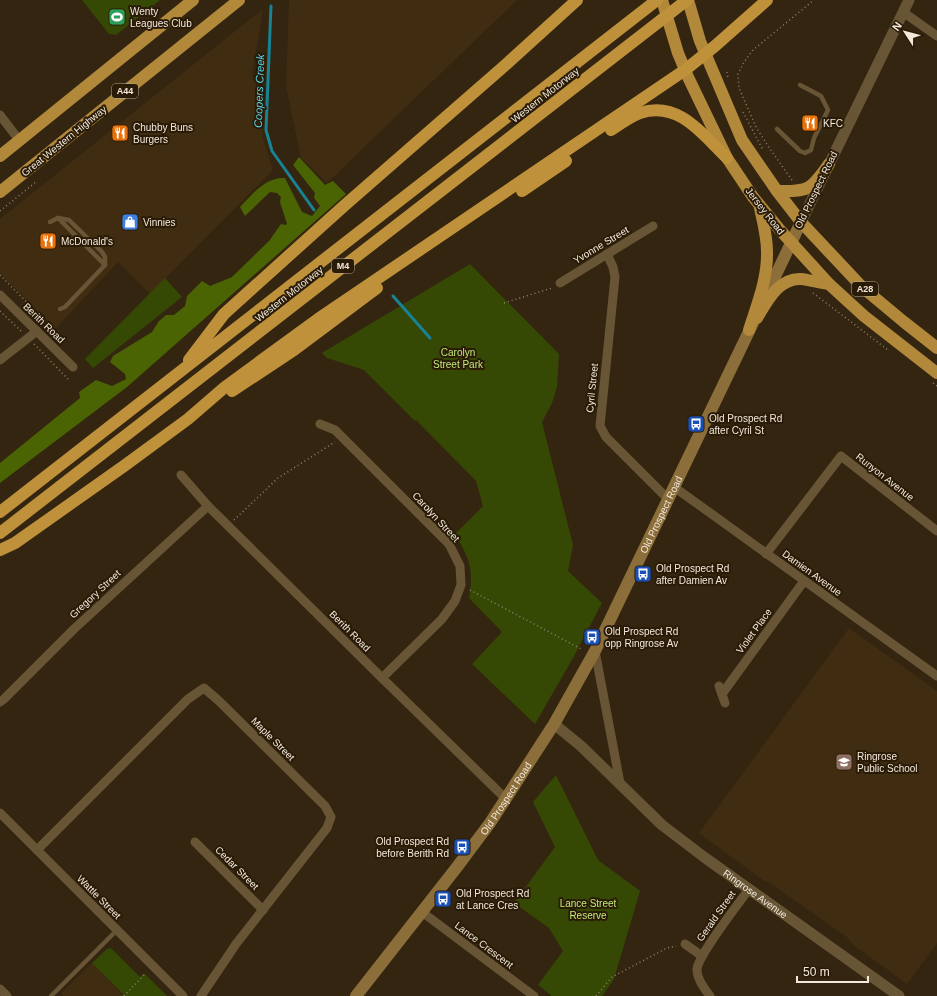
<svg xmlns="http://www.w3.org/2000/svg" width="937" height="996" font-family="Arial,sans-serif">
<rect width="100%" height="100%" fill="#342510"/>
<g fill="#402c11">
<polygon points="289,0 517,0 327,183 301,158 286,87"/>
<polygon points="263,9 252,75 262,97 263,138 273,170 150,294 118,262 55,329 0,273 0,219"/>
<polygon points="849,628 937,691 937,943 907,984 852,944 848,938 770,883 763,880 699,833"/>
<polygon points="92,963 123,995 122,996 63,996 61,993"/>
</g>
<g fill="#354804">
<polygon points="82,0 160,0 116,35 109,34"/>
<path d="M470 264 559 354 557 387 552 403 542 422 573 545 568 571 602 603 573 658 535 724 472 664 502 632 469 598C474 573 470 555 454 535L483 506 476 481 416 420 415 421 364 370 327 358 322 353Z"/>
<polygon points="165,278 182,297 93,368 85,359"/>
<polygon points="556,775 598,860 640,891 614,979 602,996 552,996 538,985 563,951 549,928 514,903 555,847 533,802"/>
<polygon points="111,948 140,977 144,973 167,996 122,996 123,994 92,963 107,949"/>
</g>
<path fill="#4a6403" d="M299 157 325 185 333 181 346 194 127 387 0 483V463L80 398 79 392 96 380 112 386 126 379 125 374 110 362 113 356 152 332 159 321 166 315H174L185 306 187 296 202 281 210 286 232 277 269 241 281 224 285 225 287 224 280 202 281 197 277 193 270 192 245 216 240 207C253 194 265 177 285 178L302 212 312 216 320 206 314 198 315 193 293 165Z"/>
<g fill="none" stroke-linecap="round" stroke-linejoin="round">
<g stroke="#188395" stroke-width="3">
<polyline points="271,6 266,130 272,151 314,210"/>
<polyline points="393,296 430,338"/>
</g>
<g stroke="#8e8171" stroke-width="1.5" stroke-dasharray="1 3" stroke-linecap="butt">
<polyline points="727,72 728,78"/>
<polyline points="743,112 763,150"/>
<polyline points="792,180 770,149 756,127 739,88 738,74 744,62 753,50 814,0"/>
<polyline points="0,211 37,181"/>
<polyline points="0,275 55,331"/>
<polyline points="813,293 888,350"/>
<polyline points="504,303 552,288"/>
<polyline points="0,311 21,331"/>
<polyline points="34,344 70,381"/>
<polyline points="933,383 937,386"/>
<polyline points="234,520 278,478 335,442"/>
<polyline points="470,590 583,650"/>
<polyline points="124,996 146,973"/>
<polyline points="596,996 612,977 667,948 676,946"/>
</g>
<g stroke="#675536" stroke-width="4.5">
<polyline points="777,129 800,151 805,153 811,150 814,138 828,110 821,96 800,85"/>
<polyline points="58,218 105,265"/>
<polyline points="50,222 58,218 69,220 102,252 105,257 105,265 65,307 60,309"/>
<polyline points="51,996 117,930"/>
</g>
<g stroke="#675536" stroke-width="9">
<polyline points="903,12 937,36"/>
<polyline points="0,115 19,140"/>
<polyline points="607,254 613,267 615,277 600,426 606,437 668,499"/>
<polyline points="560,283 653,226"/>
<polyline points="0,295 73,367"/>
<polyline points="0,360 37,331"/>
<polyline points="320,424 335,430 449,544 460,566 461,585 455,601 442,619 382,678"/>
<polyline points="181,475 208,506 382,678 506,799"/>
<polyline points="674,487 937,676"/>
<polyline points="766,554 841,456 937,531"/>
<polyline points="595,651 620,783"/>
<polyline points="719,686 725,703"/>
<polyline points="722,694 804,581"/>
<polyline points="0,702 4,699 74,629 208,506"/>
<polyline points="0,813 183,996"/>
<polyline points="195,842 263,910"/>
<polyline points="37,850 188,699 204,688 219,701 325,806 331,817 327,828 236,944 201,996"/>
<polyline points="422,912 534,996"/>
<polyline points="685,944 702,956"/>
<polyline points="0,989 7,996"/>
<path d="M710 996C704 988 697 979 697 969 699 954 739 903 749 889"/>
</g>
<g stroke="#675536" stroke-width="11">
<polyline points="801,222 909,0"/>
<path id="s1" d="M554 724 581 746 662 825 704 857 899 996"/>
</g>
<g stroke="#8b6e3a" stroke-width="12">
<polyline points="762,304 801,222"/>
<path id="s2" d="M356 996 457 867 490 823 554 724 595 651 754 321"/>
</g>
<g stroke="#b2883b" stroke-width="12">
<polyline points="662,0 678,53 688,77 727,158 753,197 780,230 829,284 864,316 937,373"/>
<polyline points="688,0 700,41 742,140 777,191 801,222 862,287 904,322 937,348"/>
<polyline points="0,156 193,0"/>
<path d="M777 191C808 192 811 190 829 164"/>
<polyline points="0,192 239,0"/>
<path d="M757 318C767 302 778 278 801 279 810 280 820 283 829 284"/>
<path d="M749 330C757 305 768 278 767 251 767 237 763 222 760 208"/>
</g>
<g stroke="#bf913b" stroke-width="12">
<path d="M611 130C620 124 630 117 640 113 679 100 703 135 727 158"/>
<polyline points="522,191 566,161"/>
<polyline points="189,360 224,314 345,205 502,68 577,0"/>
<polyline points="232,391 294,350 377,288"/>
<polyline points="0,512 657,0"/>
<polyline points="0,533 687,0"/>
<polyline points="0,550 15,543 124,466 188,419 225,387 318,319 685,70 715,46 767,0"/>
</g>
</g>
<defs>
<g id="stadium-square" transform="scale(0.9)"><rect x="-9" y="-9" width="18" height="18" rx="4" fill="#2e9e5b" stroke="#291b06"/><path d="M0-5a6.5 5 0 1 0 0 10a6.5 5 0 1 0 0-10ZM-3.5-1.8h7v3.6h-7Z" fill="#fff"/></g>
<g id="restaurant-square" transform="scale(0.9)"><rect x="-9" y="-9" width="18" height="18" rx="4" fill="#e8710a" stroke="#291b06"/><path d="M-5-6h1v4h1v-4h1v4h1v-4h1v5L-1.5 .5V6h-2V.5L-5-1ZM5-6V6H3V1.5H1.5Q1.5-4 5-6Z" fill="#fff"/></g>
<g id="shop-square" transform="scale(0.9)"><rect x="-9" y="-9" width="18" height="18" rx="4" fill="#3f7fe0" stroke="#291b06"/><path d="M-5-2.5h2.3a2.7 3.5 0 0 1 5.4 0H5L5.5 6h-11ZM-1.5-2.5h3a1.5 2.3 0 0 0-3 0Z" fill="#fff"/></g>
<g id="bus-square" transform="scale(0.9)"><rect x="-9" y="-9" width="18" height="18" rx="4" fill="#1a4fb4" stroke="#291b06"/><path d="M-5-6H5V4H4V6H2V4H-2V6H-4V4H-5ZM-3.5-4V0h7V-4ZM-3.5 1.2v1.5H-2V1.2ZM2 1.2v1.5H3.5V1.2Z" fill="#fff"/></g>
<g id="school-square" transform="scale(0.9)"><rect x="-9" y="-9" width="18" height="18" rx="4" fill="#8d6e63" stroke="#291b06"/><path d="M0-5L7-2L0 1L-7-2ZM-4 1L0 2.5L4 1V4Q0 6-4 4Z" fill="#fff"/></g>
</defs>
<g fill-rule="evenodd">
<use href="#stadium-square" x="117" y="17"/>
<use href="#restaurant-square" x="810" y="123"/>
<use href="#restaurant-square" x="120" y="133"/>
<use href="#shop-square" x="130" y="222"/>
<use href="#restaurant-square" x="48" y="241"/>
<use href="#bus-square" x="696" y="424"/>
<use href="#bus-square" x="643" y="574"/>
<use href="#bus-square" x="592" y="637"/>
<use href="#school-square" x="844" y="762"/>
<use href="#bus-square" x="462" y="847"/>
<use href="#bus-square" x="443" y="899"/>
</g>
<g text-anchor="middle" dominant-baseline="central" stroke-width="4" stroke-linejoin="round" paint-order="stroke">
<g fill="#291b06" stroke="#b6aa9c" stroke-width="1">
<rect x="112" y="84" width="26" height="14" rx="3"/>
<rect x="332" y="259" width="22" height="14" rx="3"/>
<rect x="852" y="282" width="26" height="14" rx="3"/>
</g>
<g font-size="9" font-weight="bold" fill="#f2e8dc">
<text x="125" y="91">A44</text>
<text x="343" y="266">M4</text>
<text x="865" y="289">A28</text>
</g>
<g font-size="10" fill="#f2e8dc" stroke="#291b06" text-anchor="start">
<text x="130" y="11">Wenty<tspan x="130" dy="12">Leagues Club</tspan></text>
<text x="823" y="123">KFC</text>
<text x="133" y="127">Chubby Buns<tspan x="133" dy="12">Burgers</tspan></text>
<text x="143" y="222">Vinnies</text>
<text x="61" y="241">McDonald's</text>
<text x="709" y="418">Old Prospect Rd<tspan x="709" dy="12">after Cyril St</tspan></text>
<text x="656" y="568">Old Prospect Rd<tspan x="656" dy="12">after Damien Av</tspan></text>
<text x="605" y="631">Old Prospect Rd<tspan x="605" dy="12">opp Ringrose Av</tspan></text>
<text x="857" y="756">Ringrose<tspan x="857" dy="12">Public School</tspan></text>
<text x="449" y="841" text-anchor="end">Old Prospect Rd<tspan x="449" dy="12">before Berith Rd</tspan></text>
<text x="456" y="893">Old Prospect Rd<tspan x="456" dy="12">at Lance Cres</tspan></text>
</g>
<g font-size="10" fill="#f2e8dc" stroke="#291b06">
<text transform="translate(545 95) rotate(-38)">Western Motorway</text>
<text transform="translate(64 141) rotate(-39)">Great Western Highway</text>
<text transform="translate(816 190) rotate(-64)">Old Prospect Road</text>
<text transform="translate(765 211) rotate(52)">Jersey Road</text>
<text transform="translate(601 245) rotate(-31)">Yvonne Street</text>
<text transform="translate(289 294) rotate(-38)">Western Motorway</text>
<text transform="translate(44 323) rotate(44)">Berith Road</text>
<text transform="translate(592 388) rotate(-84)">Cyril Street</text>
<text transform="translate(885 477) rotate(38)">Runyon Avenue</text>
<text stroke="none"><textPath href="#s2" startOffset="572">Old Prospect Road</textPath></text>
<text transform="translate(436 517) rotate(47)">Carolyn Street</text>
<text transform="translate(812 573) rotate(36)">Damien Avenue</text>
<text transform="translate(95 594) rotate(-43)">Gregory Street</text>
<text transform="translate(350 631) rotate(45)">Berith Road</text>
<text transform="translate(754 631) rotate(-54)">Violet Place</text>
<text transform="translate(273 739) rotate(45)">Maple Street</text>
<text stroke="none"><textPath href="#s2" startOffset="248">Old Prospect Road</textPath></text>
<text transform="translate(237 868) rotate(45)">Cedar Street</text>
<text stroke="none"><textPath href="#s1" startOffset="264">Ringrose Avenue</textPath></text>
<text transform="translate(99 897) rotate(45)">Wattle Street</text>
<text transform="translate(716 916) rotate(-55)">Gerald Street</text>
<text transform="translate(484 945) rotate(37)">Lance Crescent</text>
</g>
<g font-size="10" fill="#c1e979" stroke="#291b06">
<text x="458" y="352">Carolyn<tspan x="458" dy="12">Street Park</tspan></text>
<text x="588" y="903">Lance Street<tspan x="588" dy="12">Reserve</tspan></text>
</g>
<g font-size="11" font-style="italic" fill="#56d8f0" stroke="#291b06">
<text transform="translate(259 91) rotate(-88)">Coopers Creek</text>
</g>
</g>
<g transform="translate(905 32) rotate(306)" stroke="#291b06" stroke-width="3" paint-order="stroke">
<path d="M0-3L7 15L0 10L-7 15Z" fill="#f2e8dc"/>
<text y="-6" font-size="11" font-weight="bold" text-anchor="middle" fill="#f2e8dc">N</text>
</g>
<path d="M797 976v6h71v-6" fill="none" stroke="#f2e8dc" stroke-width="2"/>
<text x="803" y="976" font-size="12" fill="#f2e8dc" stroke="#291b06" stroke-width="3" paint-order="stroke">50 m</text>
</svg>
